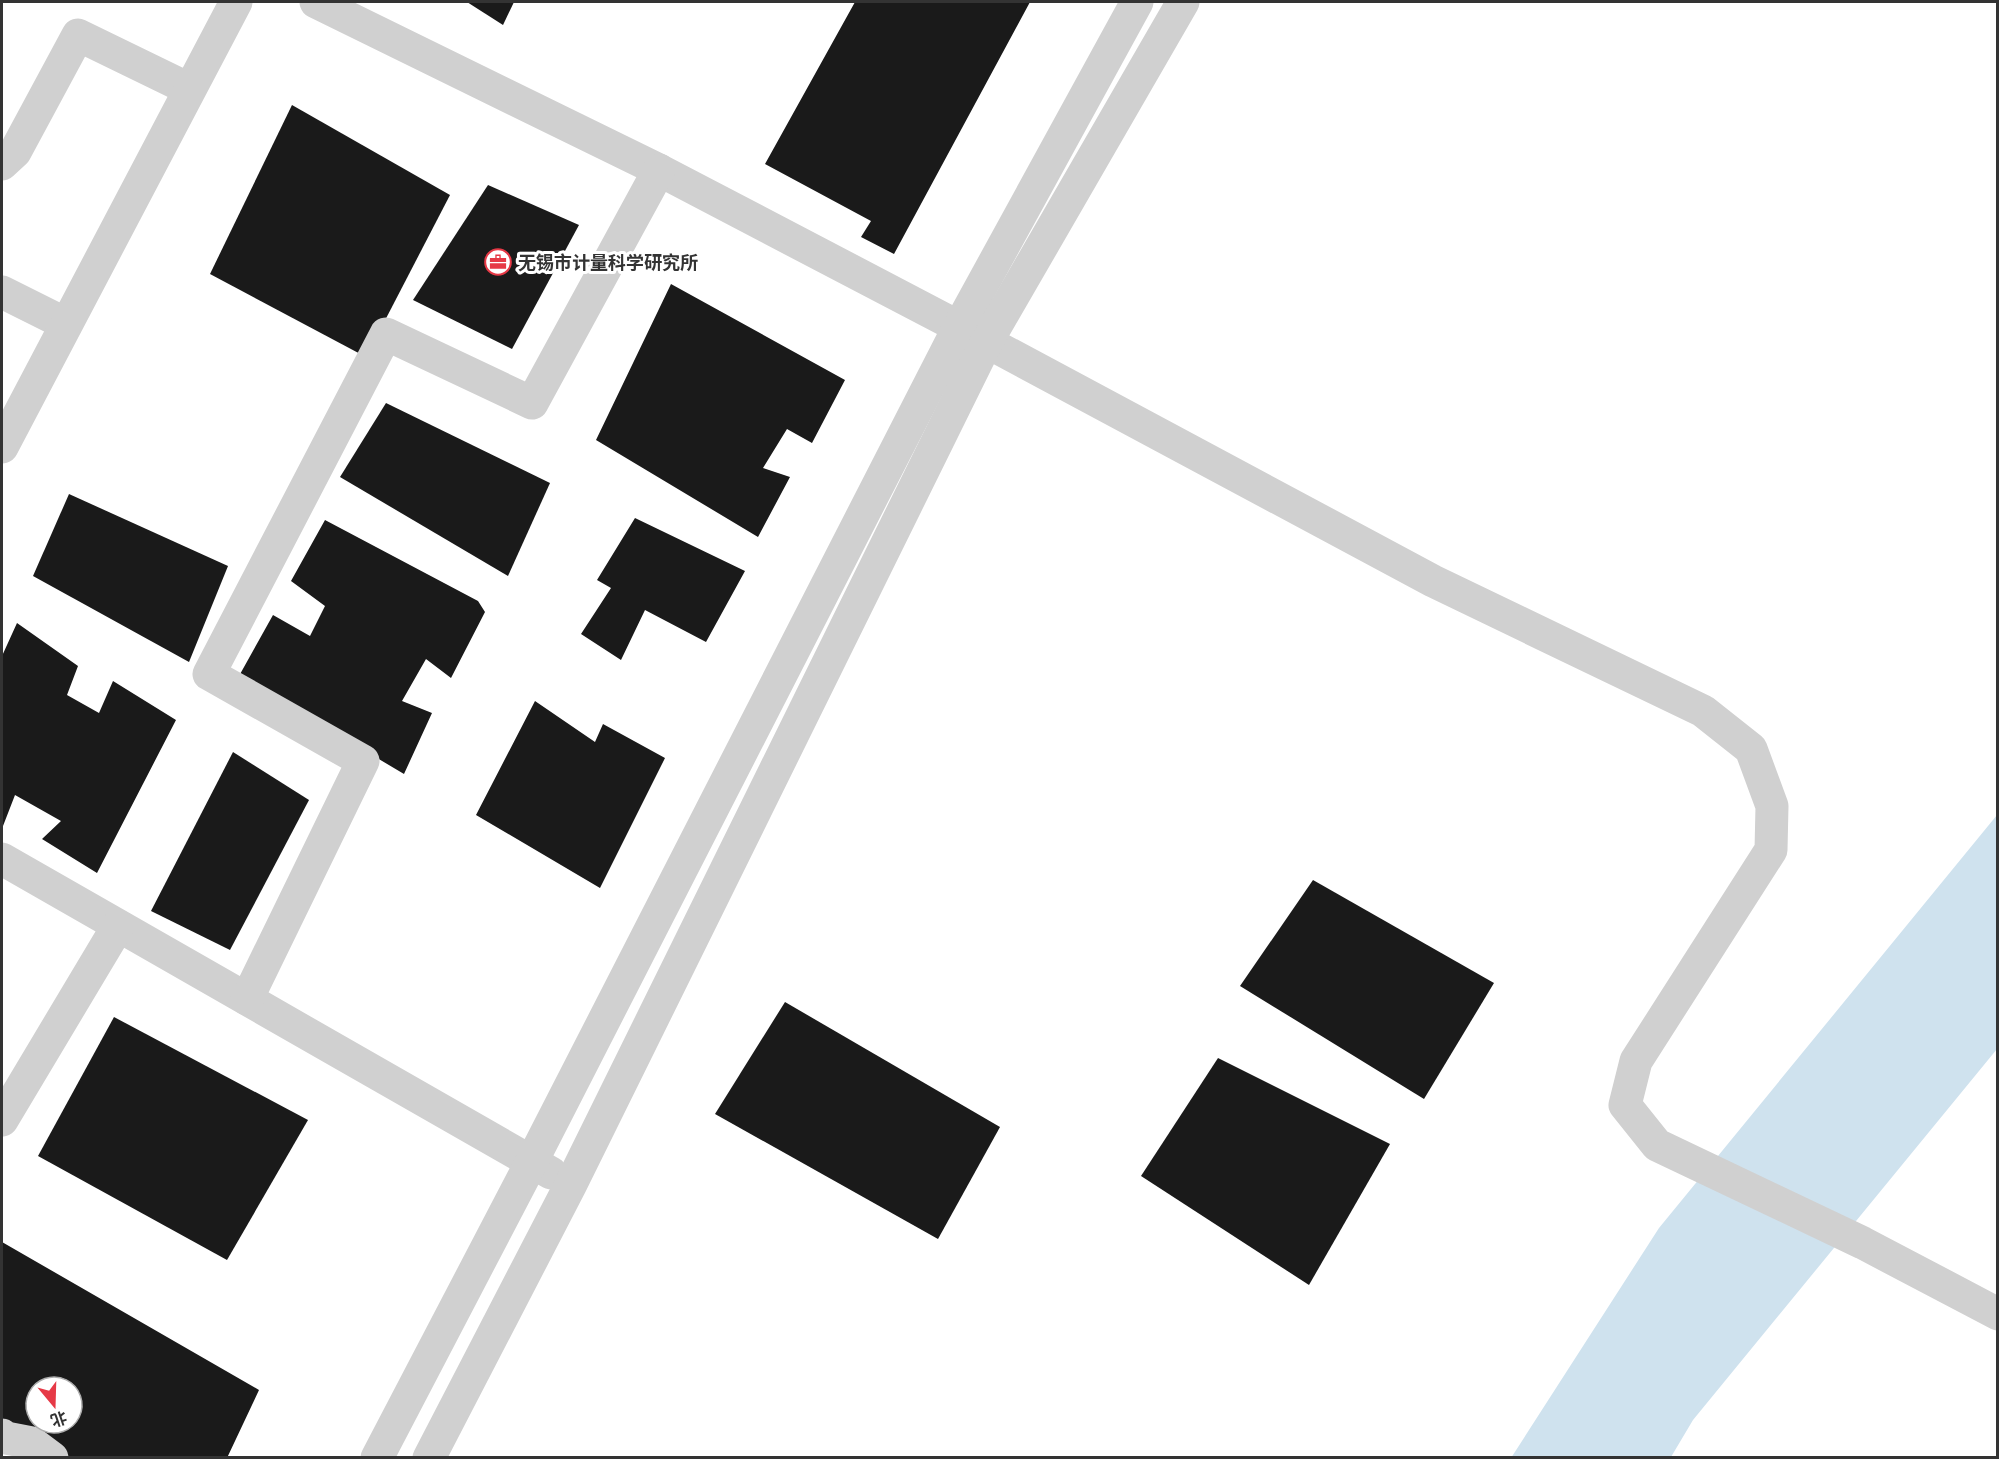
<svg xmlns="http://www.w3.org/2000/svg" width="1999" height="1459" font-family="'Public Sans','Noto Sans SC',sans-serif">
<rect width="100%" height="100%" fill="#fff"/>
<polygon fill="#cfe2ee" points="1997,815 1997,1049 1693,1420 1671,1457 1511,1458 1659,1228"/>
<g fill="#1a1a1a" fill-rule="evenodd">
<polygon points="467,2 514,2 503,25"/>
<polygon points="855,2 1030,2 894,254 861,237 871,221 765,164"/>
<polygon points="292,105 450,195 366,357 210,274"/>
<polygon points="488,185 579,225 512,349 413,300"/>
<polygon points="671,284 845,380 812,443 787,429 763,468 790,477 758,537 596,440"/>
<polygon points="386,403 550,483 508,576 340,477"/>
<polygon points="69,494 228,566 189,662 33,576"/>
<polygon points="635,518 745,571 706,642 645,610 621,660 581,634 611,588 597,580"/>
<polygon points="325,520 478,601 485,612 451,678 426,659 402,701 432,713 404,774 239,676 273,615 310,636 325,606 291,581"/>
<polygon points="17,623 78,666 67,695 99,713 113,681 176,720 97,873 42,839 61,821 15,795 3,826 2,825 2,656"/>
<polygon points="535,701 595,742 603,724 665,758 600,888 476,815"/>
<polygon points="233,752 309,800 230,950 151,911"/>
<polygon points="1313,880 1494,983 1424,1099 1240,986"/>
<polygon points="785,1002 1000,1127 938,1239 715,1114"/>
<polygon points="114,1017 308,1120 227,1260 38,1156"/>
<polygon points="1218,1058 1390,1144 1309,1285 1141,1176"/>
<path d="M2 1242 259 1390 227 1458H23L2 1445ZM36 1387H72V1423H36Z"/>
</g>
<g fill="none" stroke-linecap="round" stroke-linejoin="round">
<g stroke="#d0d0d0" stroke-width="33">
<polyline points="316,2 659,170 959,327 1433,581 1703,711 1751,749 1772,806 1771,850 1636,1061 1625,1105 1657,1145 1863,1243 1998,1314"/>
<polyline points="2,164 15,152 78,35 189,89"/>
<polyline points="2,292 66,324"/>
<polyline points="2,447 236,2"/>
<polyline points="2,859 551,1173"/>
<polyline points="247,999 363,761 209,674 386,334 532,403 659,170"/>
<polyline points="2,1120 118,926"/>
<polyline points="2,1435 6,1438 32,1443 52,1458"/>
<polyline points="377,1458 531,1163 959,327 1137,2"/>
<polyline points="429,1458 571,1184 986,343 1183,2"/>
</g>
</g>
<defs>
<g id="office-ring" transform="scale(1.35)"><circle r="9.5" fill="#fff" stroke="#e63946" stroke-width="1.5"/><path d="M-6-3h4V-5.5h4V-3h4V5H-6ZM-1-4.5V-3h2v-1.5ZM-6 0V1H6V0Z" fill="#e63946"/></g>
</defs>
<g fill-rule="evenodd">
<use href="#office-ring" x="498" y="262"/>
</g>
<g text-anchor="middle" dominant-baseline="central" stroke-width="6" stroke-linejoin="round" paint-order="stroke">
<g font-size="18" font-weight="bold" fill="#333" stroke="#fff" text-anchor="start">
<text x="518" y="262">无锡市计量科学研究所</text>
</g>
</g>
<rect width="1999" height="1459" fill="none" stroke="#333333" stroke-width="6"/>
<g transform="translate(54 1405) rotate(161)"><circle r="28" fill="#ffffff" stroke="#adadad" stroke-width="1.5"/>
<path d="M0-4.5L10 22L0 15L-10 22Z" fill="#e63946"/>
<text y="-9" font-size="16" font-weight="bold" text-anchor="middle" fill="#333333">北</text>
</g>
</svg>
